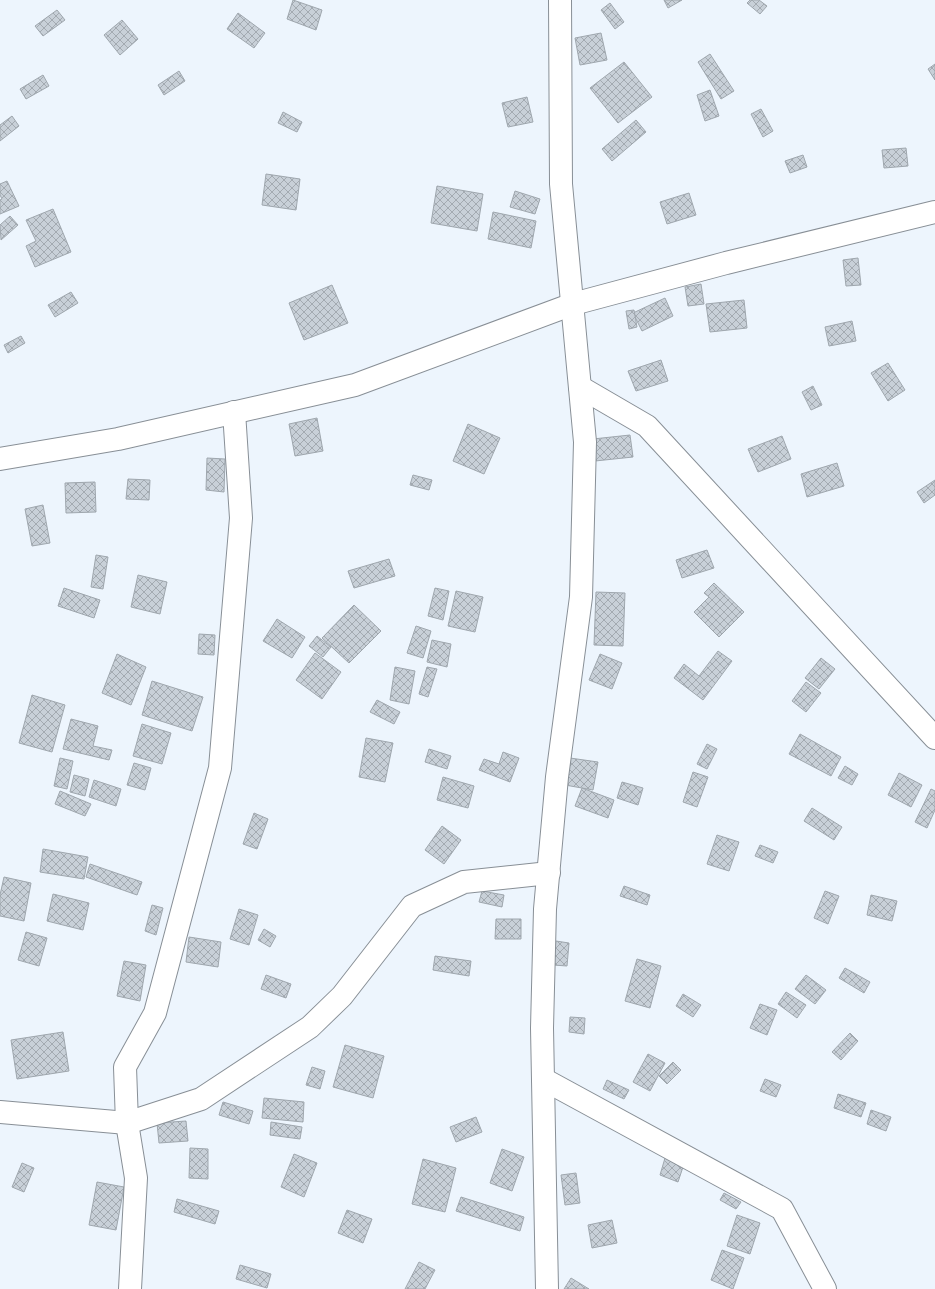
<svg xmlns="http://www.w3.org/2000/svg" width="935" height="1289" font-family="Mulish,sans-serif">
<defs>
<pattern id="building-cross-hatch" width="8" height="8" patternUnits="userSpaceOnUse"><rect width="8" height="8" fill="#c8d0d8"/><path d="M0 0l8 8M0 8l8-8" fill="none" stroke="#a3aab1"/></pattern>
</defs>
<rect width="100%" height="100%" fill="#edf5fd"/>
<g fill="url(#building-cross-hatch)" stroke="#9fa7ae">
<polygon points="293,0 322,10 316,30 287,19"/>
<polygon points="664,0 682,0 668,8"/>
<polygon points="750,0 759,0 767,6 760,14 747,3"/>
<polygon points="610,3 624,22 615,29 601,10"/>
<polygon points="57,10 65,20 43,36 35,26"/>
<polygon points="238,13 265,33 254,48 227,29"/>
<polygon points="122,20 138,39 120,55 104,35"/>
<polygon points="601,33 607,60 580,65 575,38"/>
<polygon points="710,54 734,91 721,99 698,62"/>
<polygon points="624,62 652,97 618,123 590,88"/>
<polygon points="935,64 935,80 928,69"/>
<polygon points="179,71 185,81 164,95 158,85"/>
<polygon points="43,75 49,86 26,99 20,89"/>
<polygon points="710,90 719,116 705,121 697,95"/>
<polygon points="527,97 533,122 508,127 502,103"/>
<polygon points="761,109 773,131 763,137 751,114"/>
<polygon points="283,112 302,122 297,132 278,123"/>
<polygon points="12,116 19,126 0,141 0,125"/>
<polygon points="636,120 646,132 612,161 602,149"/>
<polygon points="906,148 908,166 884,168 882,150"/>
<polygon points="803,155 807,167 790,173 785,161"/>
<polygon points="266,174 300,179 296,210 262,205"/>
<polygon points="7,181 19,206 0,214 0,200 2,199 0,195 0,184"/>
<polygon points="437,186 483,194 477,231 431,223"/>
<polygon points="515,191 540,199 535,214 510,207"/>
<polygon points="689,193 696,215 667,224 660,202"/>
<polygon points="53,209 71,252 35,267 26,246 36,241 26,220"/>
<polygon points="493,212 536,221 531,248 488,239"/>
<polygon points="10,216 18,225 1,240 0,225"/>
<polygon points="858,258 861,285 846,286 843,260"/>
<polygon points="701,284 704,304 688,306 685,287"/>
<polygon points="332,285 348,323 304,340 289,303"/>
<polygon points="71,292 78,303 55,317 48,305"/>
<polygon points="665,298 673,316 642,331 633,313"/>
<polygon points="744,300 747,328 710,332 706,304"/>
<polygon points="634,310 637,327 629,329 626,311"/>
<polygon points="852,321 856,341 829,346 825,327"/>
<polygon points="21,336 25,343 8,353 4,345"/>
<polygon points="661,360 668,381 636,391 628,371"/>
<polygon points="888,363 905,390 888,401 871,373"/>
<polygon points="813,386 822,405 811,410 802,392"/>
<polygon points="317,418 323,451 295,456 289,424"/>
<polygon points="468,424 500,438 484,474 453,461"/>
<polygon points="630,435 633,457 595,461 593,439"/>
<polygon points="782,436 791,459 758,472 748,449"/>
<polygon points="207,458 225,459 224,492 206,490"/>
<polygon points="837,463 844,486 807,497 801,474"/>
<polygon points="413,475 432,480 429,490 410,485"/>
<polygon points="128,479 150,480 149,500 126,499"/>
<polygon points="935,480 935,495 924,503 917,492"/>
<polygon points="95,482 96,512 66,513 65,483"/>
<polygon points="43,505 50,543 32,546 25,509"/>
<polygon points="707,550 714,568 682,578 676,560"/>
<polygon points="96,555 108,557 103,589 91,587"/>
<polygon points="389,559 395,576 354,588 348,571"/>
<polygon points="138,575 167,582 160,614 131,607"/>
<polygon points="714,583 744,612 719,637 694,612 709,597 704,593"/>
<polygon points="64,588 100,600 94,618 58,606"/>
<polygon points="435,588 449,591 443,620 428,616"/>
<polygon points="456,591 483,597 475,632 448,626"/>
<polygon points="596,592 625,593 623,646 594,645"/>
<polygon points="354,605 381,631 349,663 322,638"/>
<polygon points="277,619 305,637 292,658 263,641"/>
<polygon points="416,626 431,631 423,658 407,653"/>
<polygon points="199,634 215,635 214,655 198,654"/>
<polygon points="317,636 331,647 323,657 309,646"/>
<polygon points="432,640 451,644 447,667 427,662"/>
<polygon points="718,651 732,661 703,700 674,678 684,664 699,676"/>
<polygon points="315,653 341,672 322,699 296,680"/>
<polygon points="117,654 146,667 131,705 102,693"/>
<polygon points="600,654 622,663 612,689 589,680"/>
<polygon points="821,658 835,669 819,689 805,678"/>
<polygon points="395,667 415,671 409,704 390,700"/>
<polygon points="427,667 437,669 428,697 419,694"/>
<polygon points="152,681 203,697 192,731 142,715"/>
<polygon points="806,682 821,693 806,712 792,701"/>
<polygon points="32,695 65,705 52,752 19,743"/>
<polygon points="377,700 400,712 394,724 370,712"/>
<polygon points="71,719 98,726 93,746 112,750 109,760 63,749"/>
<polygon points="142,724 171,733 162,764 133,756"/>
<polygon points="800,734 841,757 831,776 789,754"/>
<polygon points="366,738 393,743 385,782 359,777"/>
<polygon points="707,744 717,749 707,769 697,764"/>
<polygon points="429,749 451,756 447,769 425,762"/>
<polygon points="503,752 519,758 510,782 479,770 484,759 499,764"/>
<polygon points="60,758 73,761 67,789 54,786"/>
<polygon points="570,758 598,762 593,790 565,785"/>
<polygon points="134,763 151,768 145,790 127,785"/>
<polygon points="845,766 858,774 852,785 838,778"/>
<polygon points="693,772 708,777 697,807 683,802"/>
<polygon points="899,773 922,785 911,807 888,795"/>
<polygon points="74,775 89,779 85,796 70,792"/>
<polygon points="443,777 474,786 468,808 437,800"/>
<polygon points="94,780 121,789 116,806 89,797"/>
<polygon points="622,782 643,788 638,805 617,798"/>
<polygon points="582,788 614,800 608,818 575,806"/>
<polygon points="931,789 935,791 935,810 927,828 915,822"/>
<polygon points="60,791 91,804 85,816 55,804"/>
<polygon points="812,808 842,827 834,840 804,821"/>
<polygon points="254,813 268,819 257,849 243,844"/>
<polygon points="442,826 461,840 444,864 425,850"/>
<polygon points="717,835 739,842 729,871 707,864"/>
<polygon points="760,845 778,852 773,863 755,856"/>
<polygon points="43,849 88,857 84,879 40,872"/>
<polygon points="90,864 142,882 137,895 86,877"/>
<polygon points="4,877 31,883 24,921 0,916 0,895"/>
<polygon points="624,886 650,895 647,905 620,896"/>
<polygon points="482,891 504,895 502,907 479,902"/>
<polygon points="825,891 839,896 828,924 814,918"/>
<polygon points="53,894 89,903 83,930 47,921"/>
<polygon points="871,895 897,901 892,921 867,915"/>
<polygon points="152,905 163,908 156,935 145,931"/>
<polygon points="239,909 258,915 249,945 230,939"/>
<polygon points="496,919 521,919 521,939 495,939"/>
<polygon points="264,929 276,936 270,947 258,940"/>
<polygon points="26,932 47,938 39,966 18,960"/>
<polygon points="189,937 221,942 218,967 186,962"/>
<polygon points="556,941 569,943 567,966 553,965"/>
<polygon points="435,956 471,961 469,976 433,970"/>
<polygon points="637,959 661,966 650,1008 625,1001"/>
<polygon points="124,961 146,965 140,1001 117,996"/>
<polygon points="845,968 870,982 864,993 839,978"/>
<polygon points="266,975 291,984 286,998 261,989"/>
<polygon points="806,975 826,990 815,1004 795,989"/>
<polygon points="786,992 806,1005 797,1018 778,1004"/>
<polygon points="683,994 701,1005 693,1017 676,1006"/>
<polygon points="760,1004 777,1010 767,1035 750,1028"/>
<polygon points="570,1017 585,1018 584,1034 569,1032"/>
<polygon points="63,1032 69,1071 17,1079 11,1040"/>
<polygon points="850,1033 858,1041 841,1060 832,1052"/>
<polygon points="345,1045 384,1056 373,1098 333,1087"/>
<polygon points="648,1054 665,1063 650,1091 633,1082"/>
<polygon points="673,1062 681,1070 667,1084 659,1076"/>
<polygon points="312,1067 325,1071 320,1089 306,1085"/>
<polygon points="765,1079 781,1085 776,1097 760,1091"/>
<polygon points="607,1080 629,1090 624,1099 603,1089"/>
<polygon points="838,1094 866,1103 861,1117 834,1108"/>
<polygon points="264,1098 304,1102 303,1122 262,1118"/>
<polygon points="223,1102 253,1111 249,1124 219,1115"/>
<polygon points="871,1110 891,1117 886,1131 867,1124"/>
<polygon points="476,1117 482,1132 456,1142 450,1127"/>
<polygon points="186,1121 188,1141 159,1143 157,1123"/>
<polygon points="271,1122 302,1127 300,1139 270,1135"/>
<polygon points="190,1148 208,1149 208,1179 189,1178"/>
<polygon points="502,1149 524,1157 512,1191 490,1183"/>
<polygon points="294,1154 317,1163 304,1197 281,1187"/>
<polygon points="665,1158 684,1164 678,1182 660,1175"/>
<polygon points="423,1159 456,1168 445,1212 412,1204"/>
<polygon points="22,1163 34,1168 24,1192 12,1187"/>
<polygon points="576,1173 580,1203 565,1205 561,1175"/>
<polygon points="97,1182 124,1187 116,1230 89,1225"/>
<polygon points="724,1193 741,1202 736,1209 720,1200"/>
<polygon points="461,1197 524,1217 520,1231 456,1211"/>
<polygon points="177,1199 219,1211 215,1224 174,1212"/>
<polygon points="347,1210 372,1219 363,1243 338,1233"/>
<polygon points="737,1215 760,1223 750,1254 727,1246"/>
<polygon points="612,1220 617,1243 592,1248 588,1225"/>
<polygon points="722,1250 744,1258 733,1289 711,1280"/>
<polygon points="419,1262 435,1270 425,1289 405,1289"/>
<polygon points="240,1265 271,1274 267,1288 236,1279"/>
<polygon points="571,1278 589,1289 564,1289"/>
</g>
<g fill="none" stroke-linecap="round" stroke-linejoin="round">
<g stroke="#888f96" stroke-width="24">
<g id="minor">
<polyline points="580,387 647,426 935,738"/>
<polyline points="0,459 118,439 355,385 573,304 726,263 935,212"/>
<polyline points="543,1079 782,1209 825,1289"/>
<polyline points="0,1112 127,1123 201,1099 310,1027 342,996 412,906 464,882 549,873"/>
<polyline points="130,1289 136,1178 127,1123 125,1067 155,1013 220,768 241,518 234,412"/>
<polyline points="547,1289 542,1028 545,909 557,777 581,597 585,442 561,184 560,0"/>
</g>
</g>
<use href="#minor" stroke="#fff" stroke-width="22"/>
</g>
</svg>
